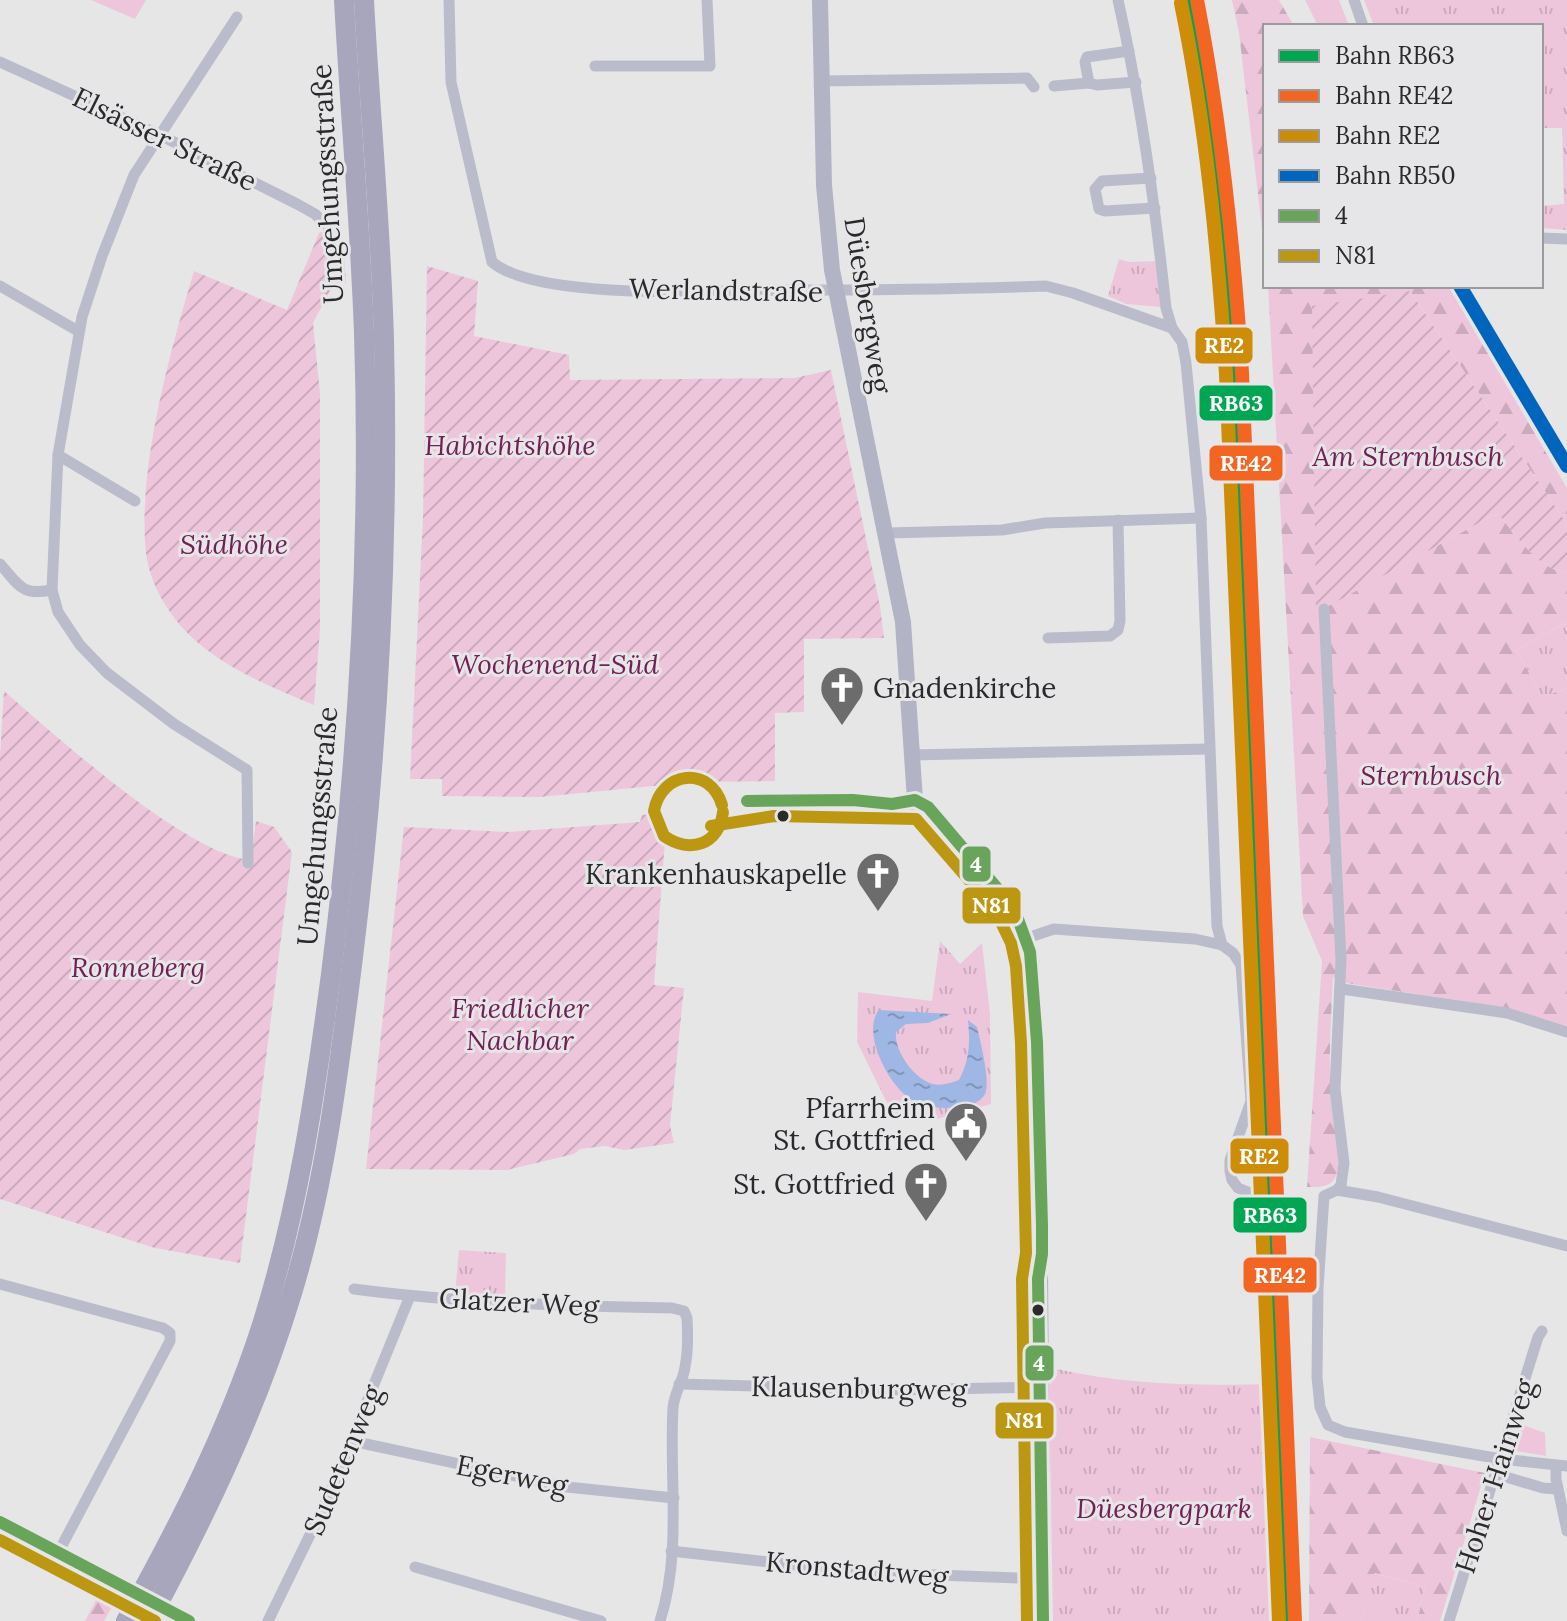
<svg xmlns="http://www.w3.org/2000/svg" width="1567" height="1621" font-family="Lora,serif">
<defs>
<pattern id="forest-firs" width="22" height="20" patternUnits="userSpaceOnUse" patternTransform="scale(2)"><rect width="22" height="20" fill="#eec6dc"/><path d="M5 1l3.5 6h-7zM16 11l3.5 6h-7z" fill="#ccaabd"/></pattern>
<pattern id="park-tufts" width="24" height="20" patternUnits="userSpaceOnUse" patternTransform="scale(2)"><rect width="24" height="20" fill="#eec6dc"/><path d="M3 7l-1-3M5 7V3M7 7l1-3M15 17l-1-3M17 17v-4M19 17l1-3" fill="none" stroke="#ccaabd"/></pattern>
<pattern id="garden-furrows" width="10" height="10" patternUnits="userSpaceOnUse" patternTransform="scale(2)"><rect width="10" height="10" fill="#eec6dc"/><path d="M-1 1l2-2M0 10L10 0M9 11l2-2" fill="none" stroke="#ccaabd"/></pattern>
<pattern id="water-ripples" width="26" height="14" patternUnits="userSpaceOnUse" patternTransform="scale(2)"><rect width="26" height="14" fill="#9eb7e4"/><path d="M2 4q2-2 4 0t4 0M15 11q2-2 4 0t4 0" fill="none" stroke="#8195b9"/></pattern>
</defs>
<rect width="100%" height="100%" fill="#e6e6e7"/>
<g fill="#eec6dc">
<polygon points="91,0 146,0 135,19"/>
<polygon points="1305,0 1339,0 1349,26 1318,26"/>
<polygon points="1518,1423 1545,1433 1546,1456 1510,1450"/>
</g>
<g fill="url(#forest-firs)">
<polygon points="1232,0 1279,0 1294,26 1265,26 1265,254 1239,33"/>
<path d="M1268 286H1448L1567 488V524L1410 291 1317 612 1493 515 1500 516C1517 536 1539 571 1567 572V622L1516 650 1543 697 1567 688V1026L1507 1008 1345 983 1333 977C1331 1027 1326 1078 1335 1128 1338 1142 1342 1164 1335 1178 1329 1188 1318 1187 1307 1187L1322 961 1303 916Z"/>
<polygon points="1310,1437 1485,1473 1440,1621 1417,1621 1425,1587 1375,1573 1361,1621 1309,1621"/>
<polygon points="98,1596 116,1600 104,1621 85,1621"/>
</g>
<g fill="url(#park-tufts)">
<polygon points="1364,0 1567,0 1567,230 1541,228 1541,206 1564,204 1562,128 1541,128 1541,26 1374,26"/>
<polygon points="1119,259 1129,262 1157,261 1161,307 1126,304 1108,296"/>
<polygon points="1567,622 1567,688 1543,697 1516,650"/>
<polygon points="940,941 960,964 982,943 990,1014 991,1104 933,1120 911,1121 895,1113 886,1101 857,1042 858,992 932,1001"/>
<polygon points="459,1250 506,1253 505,1296 455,1293"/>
<path d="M1057 1369C1128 1385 1199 1386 1272 1384L1280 1621H1053L1049 1385 1057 1376Z"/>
<polygon points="1374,1573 1425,1587 1417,1621 1361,1621"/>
</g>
<g fill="url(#garden-furrows)">
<path d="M328 229 334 248 344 252 346 283H334L313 323 320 393V630L314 705C263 684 199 658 168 609 157 593 148 572 146 553 137 469 170 352 194 271L287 310 319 233Z"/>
<polygon points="427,266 478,281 474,336 569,355 570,380 795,378 831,370 880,606 884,638 804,639 804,712 775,713 775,781 694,782 540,797 442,796 442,779 410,779 423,517"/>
<path d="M1410 291 1567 524V572C1539 571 1517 536 1500 516L1493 515 1316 613 1312 306Z"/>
<path d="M4 691C55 735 187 855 251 860L256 821 274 827 292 852 240 1263 155 1248 0 1199V756Z"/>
<polygon points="654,813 655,822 662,823 662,827 666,828 654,985 684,988 670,1125 674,1143 624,1150 605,1146 580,1149 574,1154 507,1170 366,1169 404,827 508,832 640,822 642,815"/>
</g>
<path fill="url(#water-ripples)" d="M879 1010 951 1014 928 1023 906 1024 896 1032C894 1051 914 1079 933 1084 942 1086 950 1083 959 1080 970 1059 970 1043 968 1020L977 1027C980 1040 991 1082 985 1094 981 1102 971 1105 963 1106 946 1110 923 1108 909 1098 888 1084 861 1032 879 1010Z"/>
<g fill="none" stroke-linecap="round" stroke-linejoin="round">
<g stroke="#bbbccb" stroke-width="11">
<path d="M449 0 451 82 492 262C538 301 720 291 785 290 872 290 959 289 1046 286L1073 293 1172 328"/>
<path d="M1118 0C1141 102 1155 204 1166 308L1172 328 1182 342 1186 363 1201 518 1217 926 1222 945"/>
<polyline points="1354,0 1363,26"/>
<polyline points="237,17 134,175 102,256 82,317 58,455 52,590 58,612 80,645 107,673 174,724 247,770 248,863"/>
<polyline points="1129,51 1087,57 1085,62 1089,83 1097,85 1136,82"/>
<polyline points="0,62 160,135 297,204 315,214 325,224"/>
<polyline points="595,66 710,66 707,0"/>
<polyline points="821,81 1027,78 1034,87"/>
<polyline points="1054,86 1089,83"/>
<polyline points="1151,178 1102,181 1095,189 1099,209 1105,211 1155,208"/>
<polyline points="1541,238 1567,239"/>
<polyline points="0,286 78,331"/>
<polyline points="58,455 135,501"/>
<polyline points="887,533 1002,530 1045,523 1201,518"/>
<path d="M0 564C19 585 21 596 52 590"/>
<polyline points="1324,609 1341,960 1335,1089 1344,1163 1341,1185 1337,1190 1324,1196 1318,1288 1317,1377 1320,1407 1328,1425 1345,1432 1501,1459 1567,1466"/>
<polyline points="1048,638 1110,636 1118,630 1120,621 1118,520"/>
<polyline points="910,755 1209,749"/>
<polyline points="1021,940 1054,929 1195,939 1222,945 1233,953 1241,965 1251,1101 1230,1160 1230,1171 1232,1180 1238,1188 1263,1198"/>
<polyline points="1342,989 1507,1013 1567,1032"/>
<polyline points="1337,1190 1378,1197 1567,1246"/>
<polyline points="0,1284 163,1328 170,1333 170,1341 58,1553"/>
<path d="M354 1289C460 1303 565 1306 672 1308L684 1311 687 1318C688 1334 688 1352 685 1367 683 1382 674 1393 673 1408 669 1478 682 1553 660 1621"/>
<polyline points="679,1384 896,1390 1040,1387"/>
<polyline points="352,1441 567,1487 674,1498"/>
<polyline points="1556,1466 1556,1479 1567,1531"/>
<polyline points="1496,1474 1543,1488 1558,1489"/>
<polyline points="671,1551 856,1572 1042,1579"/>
<polyline points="415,1567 601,1621"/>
<polyline points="268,1621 326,1502 410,1296"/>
<polyline points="1449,1621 1538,1337 1542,1331"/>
</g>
<g stroke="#b2b3c5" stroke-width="16">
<polyline points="820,0 824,185 832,270 903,622 915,800 924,825 998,909 1008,925 1022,968 1029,1100 1032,1246 1038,1279"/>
<path d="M915 800 928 807C965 858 1021 898 1032 964"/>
<polyline points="1040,1271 1043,1621"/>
<polyline points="0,1522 124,1587"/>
<polyline points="173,1613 189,1621"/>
</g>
<g stroke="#a7a6bc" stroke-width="20">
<path d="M126 1621C177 1529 226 1434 259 1334 297 1217 315 1096 331 974 358 762 371 547 364 333 360 222 350 111 344 0"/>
<path d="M149 1621C206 1515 257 1409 292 1293 325 1185 339 1069 353 957 378 753 389 547 384 341 381 227 370 114 364 0"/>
</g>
<g stroke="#e6e5e8" stroke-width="18">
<g id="bus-1">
<polyline points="747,801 853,800 892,804 915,800 928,807 1008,901 1018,919 1030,952 1037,1042 1042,1226 1042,1254 1038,1279 1043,1621"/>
<polyline points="0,1522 189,1621"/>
</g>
</g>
<g stroke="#e6e5e8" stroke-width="18">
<g id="bus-2">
<path d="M722 805C710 765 661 771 654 811L664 836C690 854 719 845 723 812"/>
<polyline points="711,826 774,816 916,819 995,910 1011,943 1016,966 1021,1043 1026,1253 1022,1279 1027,1621"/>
<polyline points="0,1540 155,1621"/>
</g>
</g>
<use href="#bus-1" stroke="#68a55a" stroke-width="12"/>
<use href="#bus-2" stroke="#bc9812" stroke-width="12"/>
<g stroke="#e6e5e8" stroke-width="20">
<path id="rail-1" d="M1188 0C1212 124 1226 249 1235 375L1287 1621"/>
</g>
<g stroke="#e6e5e8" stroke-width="20">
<path id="rail-2" d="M1197 0C1221 123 1234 247 1242 373L1295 1621"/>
</g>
<g stroke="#e6e5e8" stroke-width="20">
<path id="rail-3" d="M1181 3C1206 126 1218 249 1226 374L1279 1621"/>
</g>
<g stroke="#e6e5e8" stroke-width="20">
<polyline id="rail-4" points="1460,286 1567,466"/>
</g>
<use href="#rail-1" stroke="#00a651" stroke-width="14"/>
<use href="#rail-2" stroke="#f26522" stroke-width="14"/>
<use href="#rail-3" stroke="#ce8d09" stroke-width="14"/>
<use href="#rail-4" stroke="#0065bd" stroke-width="14"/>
</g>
<defs>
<g id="church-pin" transform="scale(2.3)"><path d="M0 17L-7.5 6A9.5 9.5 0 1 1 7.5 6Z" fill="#6c6c6d" stroke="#e6e5e8"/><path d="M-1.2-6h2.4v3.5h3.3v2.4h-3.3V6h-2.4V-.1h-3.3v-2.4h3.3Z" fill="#fff"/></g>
<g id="civic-pin" transform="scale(2.3)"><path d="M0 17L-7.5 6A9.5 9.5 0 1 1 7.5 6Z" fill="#6c6c6d" stroke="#e6e5e8"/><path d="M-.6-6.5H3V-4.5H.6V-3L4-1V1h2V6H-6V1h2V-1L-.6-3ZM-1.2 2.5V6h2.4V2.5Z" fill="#fff"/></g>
</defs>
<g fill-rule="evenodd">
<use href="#church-pin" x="842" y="688"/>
<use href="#church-pin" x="878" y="874"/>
<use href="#civic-pin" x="966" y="1124"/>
<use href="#church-pin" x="926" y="1184"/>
</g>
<g fill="#2a2a2b" stroke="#e6e5e8" stroke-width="3">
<circle cx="783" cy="816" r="7"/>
<circle cx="1038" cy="1310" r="7"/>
</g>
<g text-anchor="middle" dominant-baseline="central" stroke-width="6" stroke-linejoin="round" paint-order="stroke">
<g font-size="28" fill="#2a2a2b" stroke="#e6e5e8">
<text transform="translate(165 139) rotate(26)">Elsässer Straße</text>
<text transform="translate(327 184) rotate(-93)">Umgehungsstraße</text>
<text transform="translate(726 290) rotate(1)">Werlandstraße</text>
<text transform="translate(868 305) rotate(81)">Düesbergweg</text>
<text transform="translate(317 826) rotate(-85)">Umgehungsstraße</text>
<text transform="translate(519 1302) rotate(3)">Glatzer Weg</text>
<text transform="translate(859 1388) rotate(1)">Klausenburgweg</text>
<text transform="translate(343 1460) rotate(-67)">Sudetenweg</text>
<text transform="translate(512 1475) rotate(11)">Egerweg</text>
<text transform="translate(1495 1476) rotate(-72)">Hoher Hainweg</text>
<text transform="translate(857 1569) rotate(5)">Kronstadtweg</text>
</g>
<g font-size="28" font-style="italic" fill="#731e54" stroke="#e6e5e8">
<text x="510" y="445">Habichtshöhe</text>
<text x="1408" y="456">Am Sternbusch</text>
<text x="234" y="544">Südhöhe</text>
<text x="555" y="664">Wochenend-Süd</text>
<text x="1431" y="775">Sternbusch</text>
<text x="138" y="967">Ronneberg</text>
<text x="520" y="1008">Friedlicher<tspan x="520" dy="32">Nachbar</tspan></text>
<text x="1164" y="1508">Düesbergpark</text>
</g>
<g font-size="28" fill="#2a2a2b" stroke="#e6e5e8" text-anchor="end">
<text x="873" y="688" text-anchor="start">Gnadenkirche</text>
<text x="847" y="874">Krankenhauskapelle</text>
<text x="935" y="1108">Pfarrheim<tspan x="935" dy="32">St. Gottfried</tspan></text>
<text x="895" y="1184">St. Gottfried</text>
</g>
</g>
<g stroke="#e6e5e8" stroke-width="3">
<rect x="1194" y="326" width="60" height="39" rx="8" fill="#ce8d09"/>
<rect x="1198" y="384" width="76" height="38" rx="8" fill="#00a651"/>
<rect x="1208" y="444" width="76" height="38" rx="8" fill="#f26522"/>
<rect x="961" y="845" width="31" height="38" rx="8" fill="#68a55a"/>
<rect x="961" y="886" width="61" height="39" rx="8" fill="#bc9812"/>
<rect x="1229" y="1137" width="61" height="38" rx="8" fill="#ce8d09"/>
<rect x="1232" y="1196" width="76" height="38" rx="8" fill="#00a651"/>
<rect x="1242" y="1256" width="76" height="38" rx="8" fill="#f26522"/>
<rect x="1024" y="1344" width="31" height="38" rx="8" fill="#68a55a"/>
<rect x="994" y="1401" width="61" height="39" rx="8" fill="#bc9812"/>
</g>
<g font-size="22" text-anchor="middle" font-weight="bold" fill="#fff">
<text x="1224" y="353">RE2</text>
<text x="1236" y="411">RB63</text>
<text x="1246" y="471">RE42</text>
<text x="976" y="872">4</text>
<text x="991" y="913">N81</text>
<text x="1259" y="1164">RE2</text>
<text x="1270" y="1223">RB63</text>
<text x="1280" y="1283">RE42</text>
<text x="1039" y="1371">4</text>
<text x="1024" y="1428">N81</text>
</g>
<rect x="1263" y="24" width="280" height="264" fill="#e6e5e8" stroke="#9b9a9c" stroke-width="2"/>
<rect x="1279" y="50" width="40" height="12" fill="#00a651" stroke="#9b9a9c" stroke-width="2"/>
<text x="1335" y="64" font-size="24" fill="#2a2a2b">Bahn RB63</text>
<rect x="1279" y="90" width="40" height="12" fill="#f26522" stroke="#9b9a9c" stroke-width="2"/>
<text x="1335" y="104" font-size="24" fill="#2a2a2b">Bahn RE42</text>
<rect x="1279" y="130" width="40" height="12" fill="#ce8d09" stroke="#9b9a9c" stroke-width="2"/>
<text x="1335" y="144" font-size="24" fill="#2a2a2b">Bahn RE2</text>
<rect x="1279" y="170" width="40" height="12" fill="#0065bd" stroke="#9b9a9c" stroke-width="2"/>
<text x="1335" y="184" font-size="24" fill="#2a2a2b">Bahn RB50</text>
<rect x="1279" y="210" width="40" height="12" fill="#68a55a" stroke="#9b9a9c" stroke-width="2"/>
<text x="1335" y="224" font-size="24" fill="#2a2a2b">4</text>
<rect x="1279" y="250" width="40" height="12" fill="#bc9812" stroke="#9b9a9c" stroke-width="2"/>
<text x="1335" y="264" font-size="24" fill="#2a2a2b">N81</text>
</svg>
